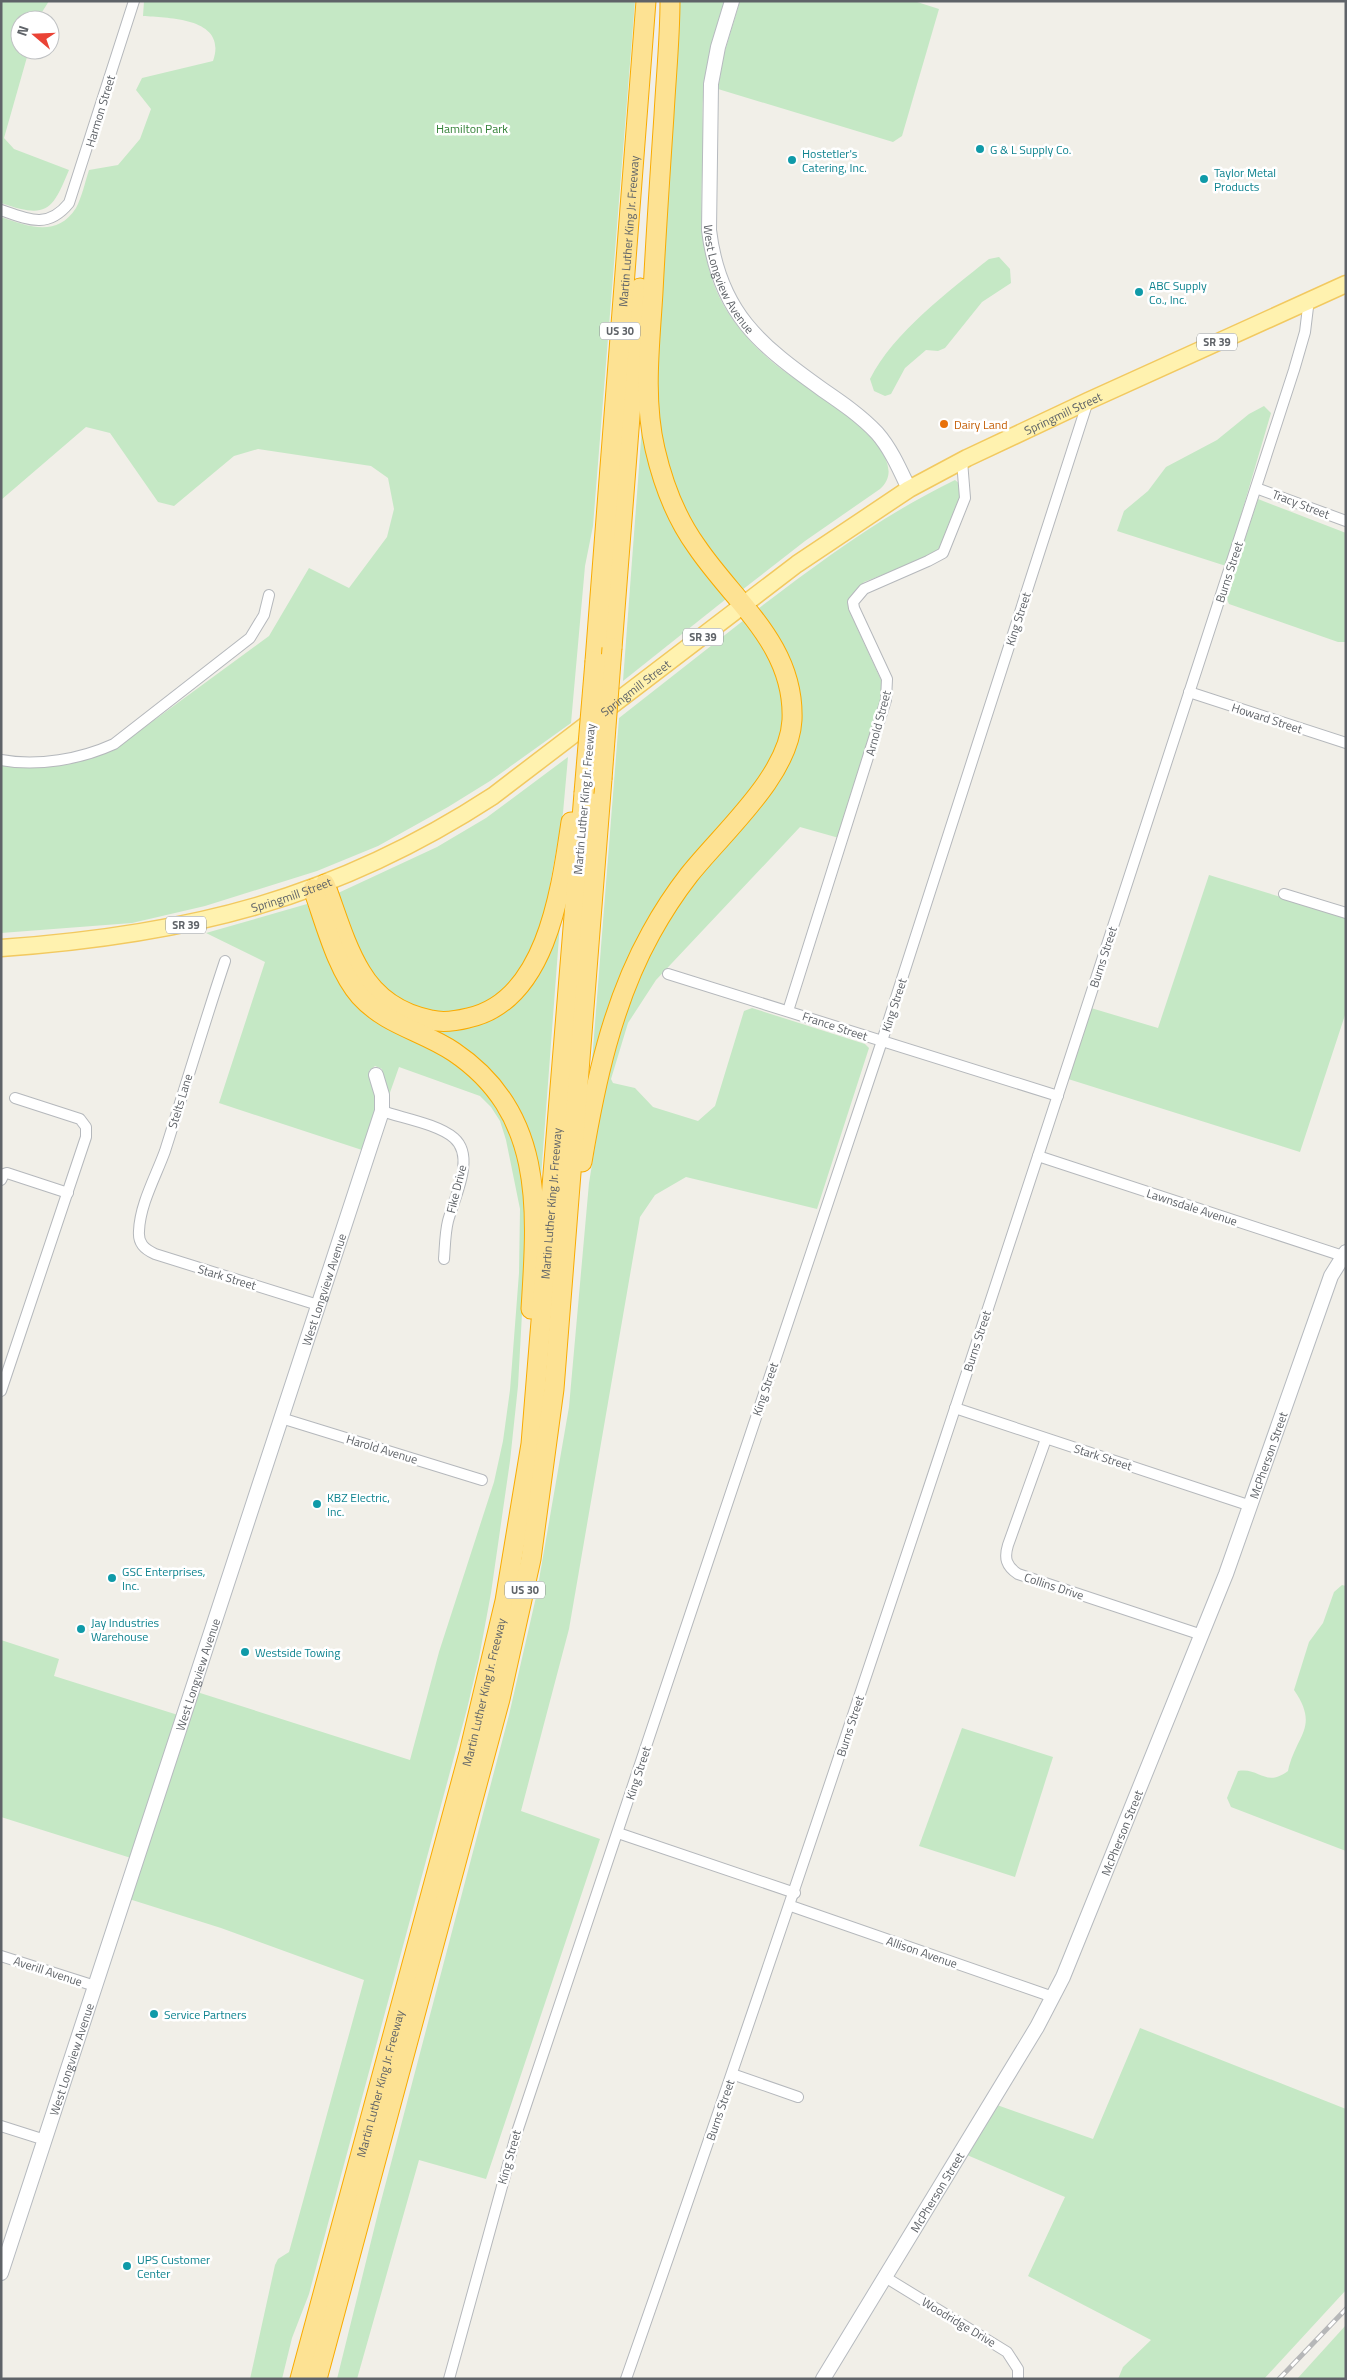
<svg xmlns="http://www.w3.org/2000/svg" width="1347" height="2380" font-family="'Titillium Web',sans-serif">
<rect width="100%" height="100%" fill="#f1efe8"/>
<g fill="#c5e8c5">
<path d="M1 1H49L37 20H20V50H29L4 138 14 149 69 170C52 211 47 219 1 203Z"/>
<path d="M144 1H635L593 526 585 566 571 723 490 781 448 807 378 846 317 871 205 906 132 923 1 933V764C39 774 86 763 119 746L269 636 309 568 349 588 387 537 394 509 388 478 371 466 258 449 234 456 174 506 158 502 110 433 86 427 1 500V217C27 226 57 238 76 208 82 197 85 182 89 170L118 165 140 139 151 109 136 90 142 78 213 61C228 18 170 18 143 16Z"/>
<path d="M679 1H726C719 25 711 50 706 74 701 97 703 122 703 146 701 210 695 270 736 324 750 342 766 358 784 371 809 389 920 453 880 489L805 541 742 590 706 550 680 503 663 451 656 399 669 124Z"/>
<polygon points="740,1 914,1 939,9 902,136 893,142 718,89 724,54"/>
<path d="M999 257 1010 269 1011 283 982 302 945 348 938 351 926 350 905 368 891 394 885 396 874 391 870 379C893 333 949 291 989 259Z"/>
<polygon points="1264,406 1271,413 1226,566 1117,531 1124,511 1148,491 1166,467 1217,440 1249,414"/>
<polygon points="642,427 646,427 726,599 623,681"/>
<path d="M955 480 961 485 962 499 939 553 864 582 850 597 848 608 881 680 882 701 839 838 800 827 656 980 628 1023 611 1079 613 1083 635 1088 653 1107 698 1121 715 1106 744 1011 752 1008 865 1044 869 1048 817 1209 686 1177 655 1195 640 1217 569 1629 521 1811 600 1839 486 2179 419 2160 357 2379H337L380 2205 509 1715 536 1597 569 1407 589 1183 606 1078 630 993 674 908 788 763 783 649 759 608C824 559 881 516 955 480Z"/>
<polygon points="1258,499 1346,533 1346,642 1338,642 1229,604 1226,597"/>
<polygon points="744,620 761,639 784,691 783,731 769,769 680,877 591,1074 619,718"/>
<polygon points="568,757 563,813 544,917 539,938 510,990 460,1014 424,1012 389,996 361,960 336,894 437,847 486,818"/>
<polygon points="1209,875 1346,917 1346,1012 1300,1152 1065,1078 1091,1008 1158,1028"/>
<path d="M307 904 339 976 476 1077 512 1130 528 1205 518 1386 510 1461 491 1593 479 1658 467 1709 309 2294 292 2338 282 2379H250L275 2265 278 2259 289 2252 364 1980 221 1928 129 1899 197 1692 410 1760 439 1652 494 1482 503 1441 510 1390 519 1273 520 1209 506 1140 500 1121 491 1107 480 1096 399 1067 387 1101 382 1069 375 1066 369 1071C369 1081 375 1088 376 1097 379 1114 368 1135 362 1150L219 1103 265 962 206 933Z"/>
<polygon points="561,910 541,1177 538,1177 523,1122 422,1026 483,1021"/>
<path d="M1342 1585 1346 1586V1851L1231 1807 1227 1798 1238 1771C1260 1767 1265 1788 1288 1771 1296 1734 1320 1728 1294 1690L1309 1642 1323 1623 1334 1592Z"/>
<polygon points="1,1640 59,1659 54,1676 178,1715 131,1858 1,1817"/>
<polygon points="962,1728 1053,1757 1015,1877 919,1846"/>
<polygon points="1140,2028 1346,2109 1346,2290 1264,2379 1118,2379 1123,2367 1151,2340 1028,2276 1065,2197 967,2155 997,2105 1093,2139"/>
<polygon points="1346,2325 1346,2379 1297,2379"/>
</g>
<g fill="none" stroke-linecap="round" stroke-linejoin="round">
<g stroke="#b5b8bc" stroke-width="12">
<g id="street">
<path d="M1 210C29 220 48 229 69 203L134 1"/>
<polyline points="1256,488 1346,521"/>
<polyline points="1189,692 1346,743"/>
<path d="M1 760C38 767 81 759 114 744L250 638 264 615 269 595"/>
<polyline points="1284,894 1346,913"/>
<path d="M225 961C204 1024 185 1088 165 1151 156 1176 140 1204 139 1231 138 1243 144 1249 155 1254L318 1305"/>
<polyline points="668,974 1058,1096"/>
<polyline points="788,1011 886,700 887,679 854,608 853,602 864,589 928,561 943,553 965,498 962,461"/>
<path d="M382 1111C402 1118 438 1124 454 1138 476 1157 454 1198 448 1221 445 1233 445 1246 444 1259"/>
<polyline points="1038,1156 1346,1257"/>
<polyline points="1,1180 4,1174 7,1173 68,1193"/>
<polyline points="1,1391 86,1137 86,1127 80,1119 15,1098"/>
<polyline points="955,1408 1251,1506"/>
<polyline points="281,1418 482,1480"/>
<path d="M1046 1439 1008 1545C1004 1558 1006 1566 1018 1574L1202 1635"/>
<polyline points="618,1833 795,1893"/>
<polyline points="791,1906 1053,1997"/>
<polyline points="1,1956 95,1986"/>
<polyline points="732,2074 798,2097"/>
<polyline points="1,2126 45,2140"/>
<polyline points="885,2277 1007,2352 1018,2369 1018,2379"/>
<polyline points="449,2379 517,2132 882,1041 1088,401"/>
<path d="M626 2379C859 1713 1076 1041 1294 370L1305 332 1309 299"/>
</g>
</g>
<g stroke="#b6babf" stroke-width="16">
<g id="secondary">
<path id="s1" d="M732 1 718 47 711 84 709 230C719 313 760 345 823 390 842 403 861 416 877 433 891 449 900 470 909 489"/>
<path id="s2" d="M1 2273 382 1111V1095L376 1075"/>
<path id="s3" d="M823 2379 1037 2027 1063 1977 1226 1574 1331 1276 1346 1252"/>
</g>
</g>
<g stroke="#f2c960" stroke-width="19">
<g id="primary">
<path id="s4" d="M1 948C187 935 335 899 493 796L797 564 909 489 967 458 1088 401 1346 284"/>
</g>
</g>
<g stroke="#f9ab00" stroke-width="21">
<g id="highway">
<polyline points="612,648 640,288"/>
<path id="s5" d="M595 661 646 1"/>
<path d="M325 884C336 913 345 946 361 972 377 999 401 1014 431 1020 443 1023 456 1021 468 1018 547 1001 561 889 571 822"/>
<path d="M313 889C325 922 337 970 360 996 386 1025 423 1031 454 1052 546 1114 537 1212 531 1309"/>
<path d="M582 1162C595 1084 612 1003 651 933 662 913 675 893 689 875 723 832 789 776 792 720 795 645 735 603 697 547 676 518 663 484 655 449 643 398 650 343 653 292 656 233 660 174 664 115 666 77 670 39 670 1"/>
<path id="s6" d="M300 2379 469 1753 505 1601 531 1444 584 793"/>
<polyline points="317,2379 500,1699 531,1559 554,1389 602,779"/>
</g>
</g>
<use href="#street" stroke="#fff" stroke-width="10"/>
<use href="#secondary" stroke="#fff" stroke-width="14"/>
<use href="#primary" stroke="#fff2af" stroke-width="16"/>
<use href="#highway" stroke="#fde293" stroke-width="19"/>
<g stroke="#b6b7b8" stroke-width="5">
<polyline id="rail" points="1279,2379 1346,2309"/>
</g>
<use href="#rail" stroke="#fff" stroke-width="3" stroke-dasharray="9" stroke-linecap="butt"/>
<g stroke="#f9ab00" stroke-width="21" stroke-linecap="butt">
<g id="highway-bridge">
<polyline points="602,779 612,648"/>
<polyline points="584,793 595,661"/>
</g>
</g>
<use href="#highway-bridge" stroke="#fde293" stroke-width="19"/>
</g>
<g fill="#0f9aa8" stroke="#fff" stroke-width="2">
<circle cx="980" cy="149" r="5"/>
<circle cx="792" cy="160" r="5"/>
<circle cx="1204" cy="179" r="5"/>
<circle cx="1139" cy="292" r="5"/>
<circle cx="317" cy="1504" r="5"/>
<circle cx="112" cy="1578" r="5"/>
<circle cx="81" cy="1629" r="5"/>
<circle cx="245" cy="1652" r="5"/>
<circle cx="154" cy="2014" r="5"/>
<circle cx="127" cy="2266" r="5"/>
</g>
<circle fill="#e8710a" stroke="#fff" stroke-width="2" cx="944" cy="424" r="5"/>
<g text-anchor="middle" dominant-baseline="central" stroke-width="5" stroke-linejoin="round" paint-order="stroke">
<g fill="#fff" stroke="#8f9295" stroke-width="1">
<rect x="600" y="322.5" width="40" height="17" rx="4"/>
<rect x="1197" y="333.5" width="40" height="17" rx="4"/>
<rect x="683" y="628.5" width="40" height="17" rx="4"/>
<rect x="166" y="916.5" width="40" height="17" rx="4"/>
<rect x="505" y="1581.5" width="40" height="17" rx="4"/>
</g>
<g font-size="11" font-weight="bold" fill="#5f6368">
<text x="620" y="331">US 30</text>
<text x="1217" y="342">SR 39</text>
<text x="703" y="637">SR 39</text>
<text x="186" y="925">SR 39</text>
<text x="525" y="1590">US 30</text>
</g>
<g font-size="12" fill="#5f6368" stroke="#fff">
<text transform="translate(100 111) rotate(-73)">Harmon Street</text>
<text stroke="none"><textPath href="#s5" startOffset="431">Martin Luther King Jr. Freeway</textPath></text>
<text stroke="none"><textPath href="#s1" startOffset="285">West Longview Avenue</textPath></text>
<text stroke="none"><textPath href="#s4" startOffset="1210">Springmill Street</textPath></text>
<text transform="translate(1301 504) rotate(21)">Tracy Street</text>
<text transform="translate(1229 572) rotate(-72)">Burns Street</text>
<text transform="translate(1018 619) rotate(-72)">King Street</text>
<text stroke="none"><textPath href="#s4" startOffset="700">Springmill Street</textPath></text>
<text transform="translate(1267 718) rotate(18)">Howard Street</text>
<text transform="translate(878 723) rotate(-75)">Arnold Street</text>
<text transform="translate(584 799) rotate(-85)">Martin Luther King Jr. Freeway</text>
<text stroke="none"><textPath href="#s4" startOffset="296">Springmill Street</textPath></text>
<text transform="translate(1103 957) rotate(-72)">Burns Street</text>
<text transform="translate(894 1005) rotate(-72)">King Street</text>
<text transform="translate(835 1026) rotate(18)">France Street</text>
<text transform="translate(180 1101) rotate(-73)">Stelts Lane</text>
<text transform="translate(456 1189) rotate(-76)">Fike Drive</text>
<text stroke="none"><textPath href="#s6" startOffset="1205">Martin Luther King Jr. Freeway</textPath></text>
<text transform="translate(1192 1207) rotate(18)">Lawnsdale Avenue</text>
<text transform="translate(227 1277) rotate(17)">Stark Street</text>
<text stroke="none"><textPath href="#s2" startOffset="1035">West Longview Avenue</textPath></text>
<text transform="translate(977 1341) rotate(-72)">Burns Street</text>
<text transform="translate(765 1389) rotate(-71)">King Street</text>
<text transform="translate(382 1449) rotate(17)">Harold Avenue</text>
<text stroke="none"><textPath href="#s3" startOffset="1029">McPherson Street</textPath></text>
<text transform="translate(1103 1457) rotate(18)">Stark Street</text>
<text transform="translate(1054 1586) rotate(18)">Collins Drive</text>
<text stroke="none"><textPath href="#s2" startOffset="630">West Longview Avenue</textPath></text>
<text stroke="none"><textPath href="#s6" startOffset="711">Martin Luther King Jr. Freeway</textPath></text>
<text transform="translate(850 1726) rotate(-72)">Burns Street</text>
<text transform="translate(638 1773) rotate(-72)">King Street</text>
<text stroke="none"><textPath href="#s3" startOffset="624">McPherson Street</textPath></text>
<text transform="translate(922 1952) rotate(19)">Allison Avenue</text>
<text transform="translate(48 1971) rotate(18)">Averill Avenue</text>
<text stroke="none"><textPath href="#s2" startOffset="225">West Longview Avenue</textPath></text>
<text stroke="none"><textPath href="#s6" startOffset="306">Martin Luther King Jr. Freeway</textPath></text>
<text transform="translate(720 2110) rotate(-71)">Burns Street</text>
<text transform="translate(509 2157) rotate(-74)">King Street</text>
<text stroke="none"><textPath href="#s3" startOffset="219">McPherson Street</textPath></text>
<text transform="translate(959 2322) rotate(31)">Woodridge Drive</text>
</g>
<g font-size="12" fill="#348238" stroke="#fff">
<text x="472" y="128">Hamilton Park</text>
</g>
<g font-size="12" fill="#0d838f" stroke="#fff" text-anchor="start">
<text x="990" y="149">G &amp; L Supply Co.</text>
<text x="802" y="153">Hostetler's<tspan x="802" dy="14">Catering, Inc.</tspan></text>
<text x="1214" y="172">Taylor Metal<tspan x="1214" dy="14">Products</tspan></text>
<text x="1149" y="285">ABC Supply<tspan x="1149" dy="14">Co., Inc.</tspan></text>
<text x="327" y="1497">KBZ Electric,<tspan x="327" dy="14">Inc.</tspan></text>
<text x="122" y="1571">GSC Enterprises,<tspan x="122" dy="14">Inc.</tspan></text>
<text x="91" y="1622">Jay Industries<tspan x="91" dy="14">Warehouse</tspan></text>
<text x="255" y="1652">Westside Towing</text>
<text x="164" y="2014">Service Partners</text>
<text x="137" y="2259">UPS Customer<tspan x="137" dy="14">Center</tspan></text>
</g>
<g font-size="12" fill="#c56008" stroke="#fff" text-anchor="start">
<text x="954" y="424">Dairy Land</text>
</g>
</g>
<rect width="1347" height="2380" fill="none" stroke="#5f6368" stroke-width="5"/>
<g transform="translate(35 35) rotate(289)"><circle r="24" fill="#ffffff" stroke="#bfc1c3"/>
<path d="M0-4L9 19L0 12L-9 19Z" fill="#ea4335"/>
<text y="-8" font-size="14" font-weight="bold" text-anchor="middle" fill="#5f6368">N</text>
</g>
</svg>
